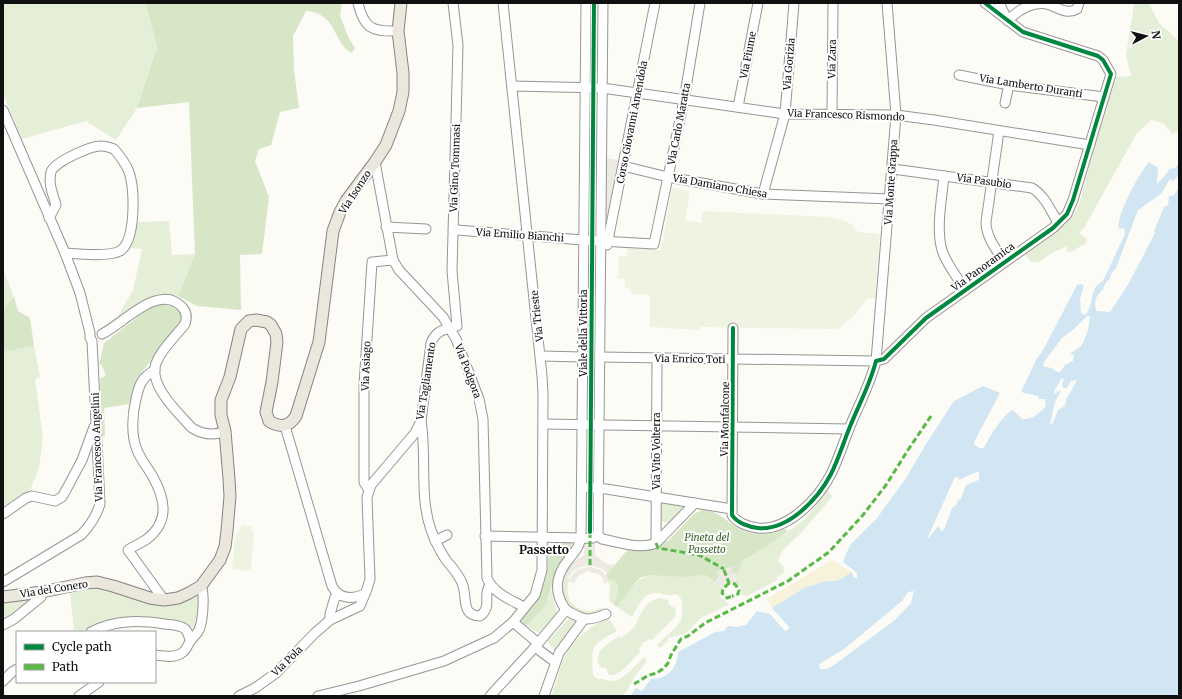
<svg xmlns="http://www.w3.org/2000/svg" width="1182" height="699" font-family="Merriweather,serif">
<rect width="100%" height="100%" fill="#fcfbf6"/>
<g fill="#e5efd8">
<polygon points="3,3 147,3 146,6 157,47 137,108 116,140 86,121 22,139 3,94"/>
<polygon points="1133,3 1149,3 1159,23 1179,41 1179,130 1173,134 1163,123 1151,120 1137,133 1084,228 1079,233 1086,238 1086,243 1071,252 1066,252 1068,246 1052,253 1039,262 1031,262 1025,254 1064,225 1075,213 1081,198 1091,158 1116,77 1131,76 1126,55 1134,5"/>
<polygon points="169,221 172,255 195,254 178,296 158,294 144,300 118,316 133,290 142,249 131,248 137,222"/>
<polygon points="3,269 14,297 4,307 3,306"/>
<polygon points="34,346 40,377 35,379 43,438 39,468 30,490 3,510 3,352"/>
<polygon points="828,490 832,497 801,533 783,550 778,561 784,568 783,570 785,572 776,578 778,580 747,596 740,595 742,594 740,586 734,584 742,561 775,541 805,519"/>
<polygon points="661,502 686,506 668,523 661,521"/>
<path d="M657 574 686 577 707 575V576L715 582 714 584H719L723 588 720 592 721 598 726 600V602L730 604 701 618 685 634 668 638V641L660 648 657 645C664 638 677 628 681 620 683 615 683 599 679 596 676 593 673 595 670 595 661 595 656 590 646 596 640 601 636 610 632 617L617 607C627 592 638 575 657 574Z"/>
<path d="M566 578 570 579C563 594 572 611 589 611 594 611 597 609 601 608L604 612 601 614 579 615C565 604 561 600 562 581Z"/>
<path d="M608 579H614C620 586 617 597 613 604L609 601 610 588Z"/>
<polygon points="89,588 105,589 149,603 199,592 199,624 193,629 181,621 135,617 120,618 104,622 82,632 78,632 74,630 70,592"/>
<polygon points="551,589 557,613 539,633 538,633 527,626 546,605"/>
<path d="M660 598 668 600 669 605 675 608 676 614 674 618 652 640 650 639 643 643 639 650 640 652C632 659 621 677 609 675L606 668 600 667C592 652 608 643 620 636L621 638C626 634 635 628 637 622 642 611 646 601 660 598Z"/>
<polygon points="32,600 12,615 3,620 3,602"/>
<path d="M608 617 617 631C589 646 592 646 593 675 597 680 599 679 604 679 606 680 608 681 610 681 624 682 635 665 644 657L647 661 633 679 627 691 621 696H551C556 685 558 674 562 663 570 640 588 629 608 617Z"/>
<polygon points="569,618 577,622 556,650 554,650 548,642 548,641"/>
</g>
<g fill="#d7e6c7">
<path d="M147 3H342L340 16 348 36 355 48 352 53C333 45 338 13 306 11L293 36 294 70 299 108 280 112 271 145 259 149 255 161 269 197 262 254 240 255 241 310 197 306 178 296 195 254 189 102 137 108 157 47 146 5Z"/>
<polygon points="14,297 18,311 30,318 34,346 3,352 3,306 4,307"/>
<path d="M159 304C170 305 178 307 182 317L178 328 141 373 129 404 104 408 105 436H102L100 379 106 375 101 364 99 365 104 343 148 309Z"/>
<path d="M702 510C717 510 726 521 738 528 751 536 770 535 784 529L788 531 775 541 742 561 738 574 732 573 731 572 732 567 716 572 720 575 715 582 706 575 686 577 649 575 640 578 636 582 617 607 613 604C618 596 622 578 608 579L606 575 629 548 655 549 665 541H668L694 514Z"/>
<path d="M556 541H565L572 542 570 551 561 561 556 571 546 605 527 626 521 622C520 614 539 598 542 588 544 583 546 578 547 573 550 562 545 547 556 541Z"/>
</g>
<polygon fill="#f8f2db" points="832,560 852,572 837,581 832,580 804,588 772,608 767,599"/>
<g fill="#eff4e2">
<path d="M672 187 690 191 685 220 701 223 703 211 829 217C843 220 850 220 858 232L880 234 875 298 867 299 855 315 838 329 700 327V330L650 327V295L632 294 630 289 625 288V279L618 278 619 256 627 257V248L661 250Z"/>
<polygon points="242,525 251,526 254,535 251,571 232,569 235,538"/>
</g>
<g fill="#eceae2">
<polygon points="606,158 618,160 609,210 610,216 606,217 605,217"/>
<polygon points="584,531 595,532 595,555 604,562 611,565 615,564 607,574 604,570 594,566 580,567 572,572 568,578 565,579 562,581 569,565 584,555"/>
<polygon points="732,566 731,572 738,574 734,584 723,588 720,584 717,585 714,584 720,576 715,572 724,570"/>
<polygon points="590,567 601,570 606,575 609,581 605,584 602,577 598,574 587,571 578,576 574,583 569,581 571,576 577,570"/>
</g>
<path fill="#d1e6f2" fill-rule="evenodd" d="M1149 162 1158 168 1157 184 1168 172 1169 169 1175 168 1179 163C1179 171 1180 177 1172 181L1170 179 1161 194 1138 210 1116 268 1112 272 1110 279 1106 282 1103 289 1097 296 1095 303 1096 311 1110 312 1129 283 1155 233 1154 231 1164 207 1168 205 1169 196 1174 195 1179 187V696H630L636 688 642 691 651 679C668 679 677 668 678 652L715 632 724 631 728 626 737 627 746 625 757 611 770 614 785 631 789 629V627L772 608 804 588 826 581H837L852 572 854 578H857V573L843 562 845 556 851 544 877 518 906 478 926 444 954 401 983 386 1000 393 974 442V444L979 448H984C987 440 1005 412 1013 410L1022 419C1032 420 1040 413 1046 406L1045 399H1039L1038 396 1021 392 1036 360 1042 352 1077 285 1081 284 1084 286 1080 299 1081 313 1085 315C1096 304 1087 290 1103 281L1125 234 1124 228 1119 229C1115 217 1140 172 1149 162ZM1087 316H1090C1090 325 1086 339 1081 346 1078 349 1073 351 1070 354L1074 355 1073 361 1065 365 1060 372H1057L1051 368 1043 366 1044 362 1062 338 1074 329ZM1062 378H1064L1062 384 1063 388H1067L1071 381 1077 380 1066 400 1065 406 1058 410 1053 423 1050 424 1055 402 1061 391H1059L1055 394 1054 391ZM979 472V480C963 486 967 483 961 499L958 500 957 504 952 508 944 530 940 531 941 529 938 526 928 539H927L955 477H958L959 480 974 473Z"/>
<polygon fill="#fcfbf6" points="914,591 911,603 895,620 834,665 827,669 820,669 819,664 844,649 902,601 908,592"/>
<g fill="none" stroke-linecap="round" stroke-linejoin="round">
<g stroke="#969694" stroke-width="11">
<g id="minor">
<path d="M358 3C364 29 373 32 398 31"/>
<path d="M999 3 1008 21C1018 9 1035 0 1050 5 1059 8 1067 15 1077 9L1079 3"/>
<polyline points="959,75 1009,85 1104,97"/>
<polyline points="512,86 602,88 785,114 896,115 934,120 1090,145"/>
<polyline points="1005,103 1009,85"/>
<polyline points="738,107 758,3"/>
<path d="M3 110 65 253 80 293 90 333V338L92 341 100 504C96 517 90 526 81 535L3 582"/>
<polyline points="832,114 833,3"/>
<path d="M999 131 986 222C986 237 996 249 1004 262"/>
<path d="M375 162 393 260 399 270 443 317 450 329 456 339 479 399 483 419 487 578C493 593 511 600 524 607"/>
<polyline points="623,166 668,177 763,194 890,199"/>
<path d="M893 169 1032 188C1045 196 1051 211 1058 223"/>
<path d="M944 176C942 198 935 232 943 253 948 266 958 278 965 290"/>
<polyline points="763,194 785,114 794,3"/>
<path d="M49 218 56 205C53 194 48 184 51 172 54 162 92 145 102 146 106 146 111 148 114 149 120 156 126 164 129 172 135 189 136 241 120 251 109 257 78 254 65 253"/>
<polyline points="386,227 426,229"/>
<polyline points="457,230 583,240 654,244 684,100 700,3"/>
<polyline points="607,245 655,3"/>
<path d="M733 328 732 515C737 523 749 527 758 528 788 531 818 499 831 474 838 460 843 444 849 429 858 406 870 385 876 361L884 359 926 318 1053 228 1067 214 1073 200 1111 74 1103 60 1098 56 1023 32 985 3"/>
<path d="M102 334C123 324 159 282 182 307 187 312 187 318 185 324 176 336 163 347 157 361 146 383 178 413 192 428 202 434 214 436 225 431"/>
<polyline points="541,356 583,357"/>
<polyline points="600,357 876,361 896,115 887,3"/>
<path d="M155 370C142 377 139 385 136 399 132 415 131 435 137 450 141 460 148 468 153 477 165 499 170 521 147 539 141 543 134 546 128 550L164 600"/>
<path d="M421 421C427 457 419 496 431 530 435 541 440 551 446 560 452 567 459 575 462 583 468 596 460 616 480 616 493 606 482 595 490 585"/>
<polyline points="543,424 849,429"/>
<path d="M285 426 332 586C339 600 353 599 365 594"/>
<polyline points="582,487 606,489 732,509"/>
<polyline points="369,490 364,482 364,385 372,262 393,260"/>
<polyline points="3,514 26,498 32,496 55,501 62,497 66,490 82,460 94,427"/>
<polyline points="598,535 603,3"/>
<path d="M598 535 602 539C619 542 640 550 656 543L695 503"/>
<path d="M485 536 581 538C589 538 592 540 598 535"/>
<polyline points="435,541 447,535"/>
<polyline points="656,543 657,358"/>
<path d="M566 610C583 620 587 622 606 614"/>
<polyline points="330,620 330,614 335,597 339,595"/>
<polyline points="513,622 538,643"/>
<polyline points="3,625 14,619 41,597 42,592"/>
<path d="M91 632C114 620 138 620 164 624 171 625 179 624 185 629 188 632 189 636 190 640"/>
<polyline points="535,647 555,662"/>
<path d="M155 655C163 656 173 658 180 654 187 651 187 645 191 640 194 636 197 634 199 630 203 621 205 594 201 586"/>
<polyline points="3,681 12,672 17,669"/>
<polyline points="79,696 99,682"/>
<path d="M239 696 255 688 276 673 315 633 330 620 360 606 367 589 370 579 367 497 371 485 415 433 421 421 431 343C436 330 444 330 457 326L452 271 458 45 453 3"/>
<polyline points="318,696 359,686 444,661 494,638 513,622 535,595 542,570 543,394 542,376 503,3"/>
<path d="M490 696 535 647 566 610C553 592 555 576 569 559 575 551 578 549 581 538L586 3"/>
<polyline points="544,696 559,653 584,619"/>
</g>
</g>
<g stroke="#848381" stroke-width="13">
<path id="major" d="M3 597 42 592 85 583 97 582 113 586 150 598 164 600 178 598 189 593 201 586 220 560 225 547 227 531 230 496 229 479 225 431 221 415V400L230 377 241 329 249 321 256 320 267 322 271 325 276 334 277 342 272 382 266 412 269 421C280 428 289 427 296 416L319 342 333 231 340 212 346 201 375 162 386 145 399 111 403 92V73L398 31 401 3"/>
</g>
<use href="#minor" stroke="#fffefe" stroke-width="9"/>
<use href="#major" stroke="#ebe7dc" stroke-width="11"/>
<g stroke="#58b947" stroke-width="3" stroke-dasharray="6 3" stroke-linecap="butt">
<polyline points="656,543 658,548 699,555 724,569"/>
<polyline points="590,565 590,529"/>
<polyline points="724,570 729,583 735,584 739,590 738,594 732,596"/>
<polyline points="729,583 723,589 722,593 727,598 732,596 733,598"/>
<polyline points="634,684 649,675 657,673 664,668 668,663 671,655 681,639 688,636 705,623 788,581 829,552 863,515 886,485 908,450 931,416"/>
</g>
<g stroke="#fff" stroke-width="6">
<g id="cycleway">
<path d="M733 328 732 515C737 523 749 527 758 528 788 531 818 499 831 474 838 460 843 444 849 429 858 406 870 385 876 361L884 359 926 318 1053 228 1067 214 1073 200 1111 74 1103 60 1098 56 1023 32 985 3"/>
<polyline points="590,532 594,3"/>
</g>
</g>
<use href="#cycleway" stroke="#00873e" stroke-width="4"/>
</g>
<g text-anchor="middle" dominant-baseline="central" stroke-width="4" stroke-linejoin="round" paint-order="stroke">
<g font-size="10" fill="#101010" stroke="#fff">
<text transform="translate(748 55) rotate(-79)">Via Fiume</text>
<text transform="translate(832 59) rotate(-89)">Via Zara</text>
<text transform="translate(789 64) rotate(-85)">Via Gorizia</text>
<text transform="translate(1031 86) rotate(9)">Via Lamberto Duranti</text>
<text transform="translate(846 115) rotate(2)">Via Francesco Rismondo</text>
<text transform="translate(632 122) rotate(-79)">Corso Giovanni Amendola</text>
<text transform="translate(679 124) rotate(-79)">Via Carlo Maratta</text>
<text transform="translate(455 168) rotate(-88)">Via Gino Tommasi</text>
<text transform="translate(984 181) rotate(8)">Via Pasubio</text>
<text transform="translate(891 182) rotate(-86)">Via Monte Grappa</text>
<text transform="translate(720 186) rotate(10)">Via Damiano Chiesa</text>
<text transform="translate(355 192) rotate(-57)">Via Isonzo</text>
<text transform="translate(520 235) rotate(4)">Via Emilio Bianchi</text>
<text transform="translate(983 267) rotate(-36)">Via Panoramica</text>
<text transform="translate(537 316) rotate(-96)">Via Trieste</text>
<text transform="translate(583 333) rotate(-90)">Viale della Vittoria</text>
<text transform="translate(690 359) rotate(1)">Via Enrico Toti</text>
<text transform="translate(366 366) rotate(-88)">Via Asiago</text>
<text transform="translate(468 371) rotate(69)">Via Podgora</text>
<text transform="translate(426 381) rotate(-81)">Via Tagliamento</text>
<text transform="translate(725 419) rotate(-89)">Via Monfalcone</text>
<text transform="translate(97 447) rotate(-92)">Via Francesco Angelini</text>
<text transform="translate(656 451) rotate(-90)">Via Vito Volterra</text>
<text transform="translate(54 589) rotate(-9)">Via del Conero</text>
<text transform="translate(287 661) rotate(-44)">Via Pola</text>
</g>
<g font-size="10" font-style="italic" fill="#326226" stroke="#fff">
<text x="707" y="537">Pineta del<tspan x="707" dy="12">Passetto</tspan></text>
</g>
<g font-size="12" font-weight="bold" fill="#101010" stroke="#fff">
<text x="544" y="549">Passetto</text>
</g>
</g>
<rect width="1182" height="699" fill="none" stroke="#101010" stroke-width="8"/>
<rect x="16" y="631" width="140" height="52" fill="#ffffff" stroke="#9f9f9f"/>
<rect x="24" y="644" width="20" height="6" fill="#00873e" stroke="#9f9f9f"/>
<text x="52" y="651" font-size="12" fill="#101010">Cycle path</text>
<rect x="24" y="664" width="20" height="6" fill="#58b947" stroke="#9f9f9f"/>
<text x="52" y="671" font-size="12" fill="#101010">Path</text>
<g transform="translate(1146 36) rotate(83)" stroke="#ffffff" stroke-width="3" paint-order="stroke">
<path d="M0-3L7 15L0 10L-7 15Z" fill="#101010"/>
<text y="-6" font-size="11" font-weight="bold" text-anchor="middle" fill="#101010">N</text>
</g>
</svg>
